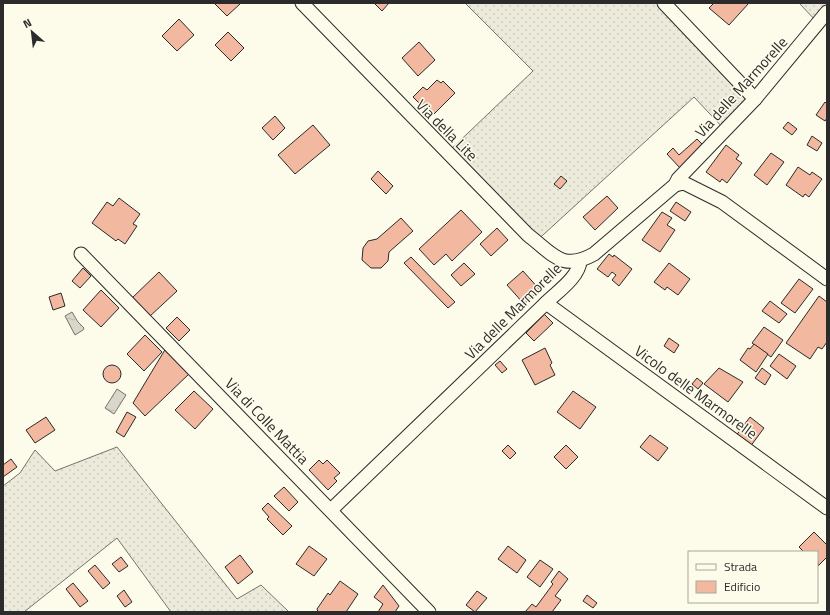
<svg xmlns="http://www.w3.org/2000/svg" width="830" height="615" font-family="'Titillium Web',sans-serif">
<defs>
<pattern id="grass-dots" width="8" height="8" patternUnits="userSpaceOnUse"><rect width="8" height="8" fill="#ecebdb"/><path d="M2 2h.1M6 6h.1" fill="none" stroke="#cbcabc" stroke-width="1.8" stroke-linecap="round"/></pattern>
<pattern id="water-ripples" width="26" height="14" patternUnits="userSpaceOnUse"><rect width="26" height="14" fill="#d8d7c9"/><path d="M2 4q2-2 4 0t4 0M15 11q2-2 4 0t4 0" fill="none" stroke="#bab9ad"/></pattern>
</defs>
<rect width="100%" height="100%" fill="#fdfbea"/>
<g fill="url(#grass-dots)" stroke="#74746e">
<polygon points="465,3 664,3 755,99 725,130 694,97 532,245 447,153 533,71"/>
<polygon points="799,3 827,3 827,13 818,23"/>
<polygon points="117,447 237,599 261,585 289,612 171,612 117,538 24,612 3,612 3,486 20,473 35,450 55,471"/>
</g>
<g fill="url(#water-ripples)" stroke="#74746e">
<polygon points="72,312 78,322 84,328 83,330 75,335 65,316"/>
<polygon points="117,389 126,395 114,414 105,408"/>
</g>
<g fill="#f2b8a0" stroke="#2b2b2b">
<polygon points="214,3 241,3 227,16"/>
<polygon points="374,3 389,3 382,11"/>
<polygon points="714,3 749,3 729,25 709,8"/>
<polygon points="179,19 194,35 177,51 162,36"/>
<polygon points="228,32 244,48 231,61 215,45"/>
<polygon points="419,42 435,60 418,76 402,58"/>
<polygon points="437,80 441,83 443,81 455,93 432,116 413,97 423,87 427,90"/>
<polygon points="825,102 827,104 827,118 825,121 816,115"/>
<polygon points="275,116 285,128 273,140 262,128"/>
<polygon points="788,122 797,129 792,135 783,128"/>
<polygon points="313,125 330,145 295,174 278,155"/>
<polygon points="812,136 822,143 817,151 807,145"/>
<polygon points="697,139 704,146 680,168 667,154 673,148 679,155"/>
<polygon points="726,145 739,155 736,159 742,163 727,183 722,179 720,182 706,172"/>
<polygon points="771,153 784,162 767,185 754,175"/>
<polygon points="798,167 810,175 812,172 822,179 809,197 805,194 803,197 786,185"/>
<polygon points="378,171 393,186 386,194 371,179"/>
<polygon points="561,176 567,181 560,189 554,184"/>
<polygon points="607,196 618,208 595,230 583,217"/>
<polygon points="119,198 140,214 133,224 137,226 125,244 118,239 116,241 92,223 107,202 113,206"/>
<polygon points="676,202 691,212 685,221 670,211"/>
<polygon points="461,210 482,232 452,261 446,254 434,265 419,249"/>
<polygon points="662,212 672,218 667,225 675,230 660,252 642,240"/>
<polygon points="401,218 413,231 389,252 388,261 381,268 371,268 362,260 363,248 368,241 377,239"/>
<polygon points="497,228 508,240 491,256 480,244"/>
<polygon points="609,254 613,257 614,255 632,269 619,286 612,280 616,275 612,272 608,277 597,269"/>
<polygon points="411,257 455,302 448,308 404,263"/>
<polygon points="464,263 475,274 461,286 451,275"/>
<polygon points="669,263 690,279 678,295 667,287 665,290 654,282"/>
<polygon points="83,268 91,276 80,288 72,281"/>
<polygon points="523,271 540,290 524,304 507,285"/>
<polygon points="159,272 177,291 149,317 132,298"/>
<polygon points="799,279 813,289 795,313 781,303"/>
<polygon points="101,290 119,308 101,327 83,310"/>
<polygon points="61,293 65,306 53,310 49,297"/>
<polygon points="819,296 827,302 827,342 822,349 818,347 810,359 786,343"/>
<polygon points="770,301 787,314 779,323 762,311"/>
<polygon points="544,314 553,323 534,341 526,333"/>
<polygon points="177,317 190,330 179,341 166,328"/>
<polygon points="764,327 783,340 771,357 752,343"/>
<polygon points="145,335 162,352 144,371 127,354"/>
<polygon points="669,338 679,345 674,353 664,346"/>
<polygon points="754,344 768,354 756,372 740,360 748,348 750,349"/>
<polygon points="166,348 190,373 145,416 133,403"/>
<polygon points="545,348 552,363 550,365 555,375 535,385 522,360"/>
<polygon points="779,354 796,366 787,379 770,366"/>
<polygon points="500,361 507,369 502,373 495,365"/>
<circle cx="112" cy="374" r="9"/>
<polygon points="719,368 743,382 728,402 704,384"/>
<polygon points="762,368 771,375 765,385 755,378"/>
<polygon points="697,378 703,383 698,389 692,384"/>
<polygon points="194,391 213,409 195,429 175,410"/>
<polygon points="573,391 596,407 580,429 557,412"/>
<polygon points="127,412 136,417 124,437 116,432"/>
<polygon points="46,417 55,430 35,443 26,430"/>
<polygon points="750,417 764,428 750,447 735,437"/>
<polygon points="650,435 668,448 658,461 640,447"/>
<polygon points="508,445 516,453 510,459 502,451"/>
<polygon points="566,445 578,457 566,469 554,457"/>
<polygon points="11,459 17,467 3,477 3,465"/>
<polygon points="319,460 323,464 327,460 340,473 334,478 337,481 328,490 309,470"/>
<polygon points="284,487 298,502 289,511 274,496"/>
<polygon points="268,503 292,526 283,535 267,519 269,517 262,509"/>
<polygon points="814,532 827,545 827,557 818,566 817,552 804,552 799,547"/>
<polygon points="309,546 327,559 314,576 296,564"/>
<polygon points="508,546 526,560 517,573 498,559"/>
<polygon points="240,555 253,572 238,584 225,567"/>
<polygon points="121,557 128,566 119,572 112,564"/>
<polygon points="540,560 553,569 540,587 527,577"/>
<polygon points="95,565 110,583 103,589 88,571"/>
<polygon points="559,571 568,579 555,596 561,600 552,612 525,612 532,604 536,607 553,584 551,582"/>
<polygon points="340,581 358,594 346,612 318,612 317,609 328,593 330,595"/>
<polygon points="73,583 88,601 80,607 66,589"/>
<polygon points="383,585 399,606 395,612 378,612 383,604 374,597"/>
<polygon points="124,590 132,602 125,607 117,596"/>
<polygon points="477,591 487,598 475,612 466,605"/>
<polygon points="587,595 597,603 593,608 583,601"/>
</g>
<g fill="none" stroke-linecap="round" stroke-linejoin="round">
<g stroke="#2b2b2b" stroke-width="15">
<g id="minor">
<path d="M302 3 528 235C553 254 562 272 594 254L675 185 678 179 755 99 827 12"/>
<polyline points="664,3 755,99"/>
<polyline points="675,185 684,183 722,202 827,279"/>
<polyline points="81,254 429,612"/>
<polyline points="546,303 827,508"/>
<path d="M331 510 546 303C557 292 579 277 580 261"/>
</g>
</g>
<use href="#minor" stroke="#fdfbea" stroke-width="13"/>
</g>
<g text-anchor="middle" dominant-baseline="central" stroke-width="3" stroke-linejoin="round" paint-order="stroke">
<g font-size="15" fill="#2b2b2b" stroke="#fdfbea">
<text transform="translate(741 87) rotate(-48)">Via delle Marmorelle</text>
<text transform="translate(447 130) rotate(45)">Via della Lite</text>
<text transform="translate(513 311) rotate(-45)">Via delle Marmorelle</text>
<text transform="translate(696 392) rotate(36)">Vicolo delle Marmorelle</text>
<text transform="translate(267 421) rotate(46)">Via di Colle Mattia</text>
</g>
</g>
<rect width="830" height="615" fill="none" stroke="#2b2b2b" stroke-width="8"/>
<rect x="688" y="551" width="130" height="52" fill="#fdfbea" stroke="#a9a89e"/>
<rect x="696" y="564" width="20" height="6" fill="#fdfbea" stroke="#a9a89e"/>
<text x="724" y="571" font-size="12" fill="#2b2b2b">Strada</text>
<rect x="696" y="581" width="20" height="12" fill="#f2b8a0" stroke="#a9a89e"/>
<text x="724" y="591" font-size="12" fill="#2b2b2b">Edificio</text>
<g transform="translate(32 32) rotate(332)" stroke="#fdfbea" stroke-width="3" paint-order="stroke">
<path d="M0-3L7 15L0 10L-7 15Z" fill="#2b2b2b"/>
<text y="-6" font-size="11" font-weight="bold" text-anchor="middle" fill="#2b2b2b">N</text>
</g>
</svg>
